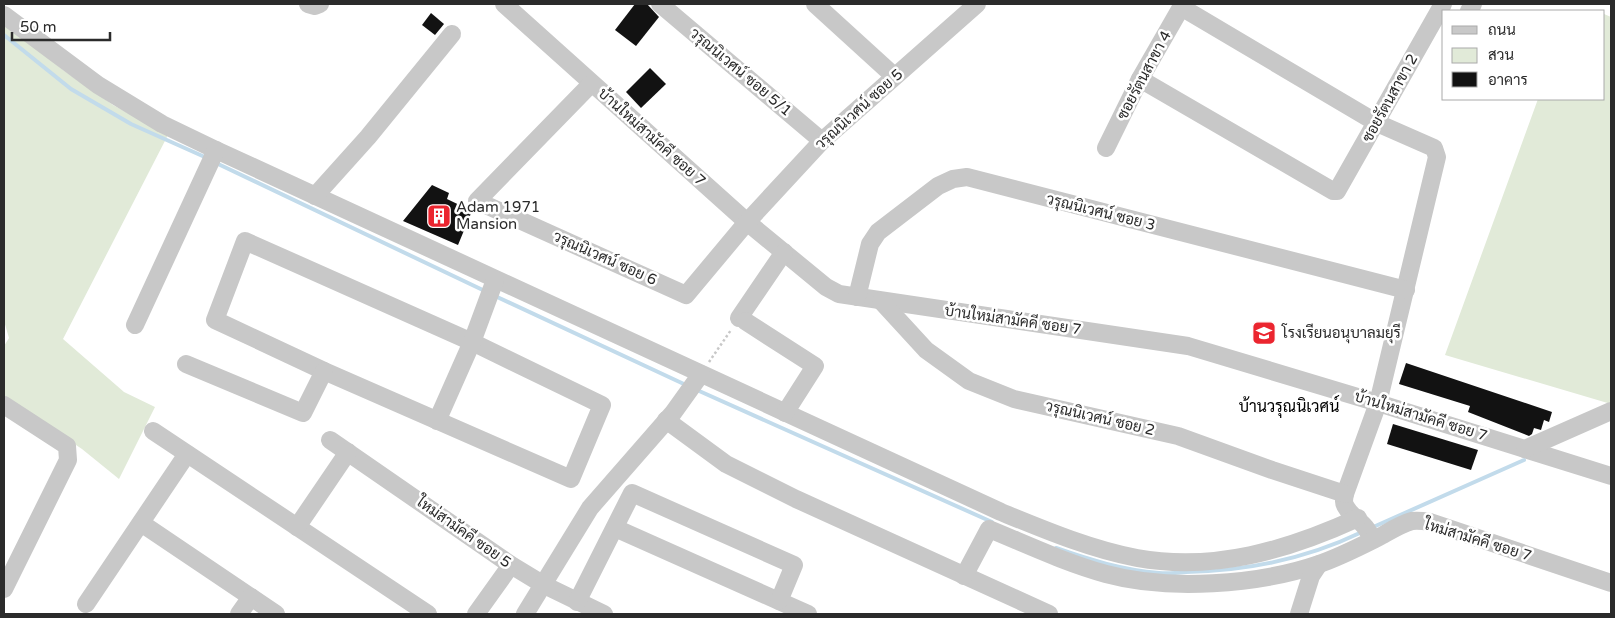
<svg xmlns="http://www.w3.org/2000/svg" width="1615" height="618" font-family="'Varela Round',Sarabun,sans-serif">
<rect width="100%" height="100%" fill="#fff"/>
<g fill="#e1ead8">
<polygon points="1604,14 1611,17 1611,404 1445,355 1538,99 1604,99"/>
<polygon points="4,22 63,70 113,105 168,135 63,339 124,392 155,407 119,479 82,449 4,397 4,346 9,338 4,321"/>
</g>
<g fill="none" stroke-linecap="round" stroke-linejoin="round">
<g stroke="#c2dbeb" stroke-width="4">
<polyline points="4,35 71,89 131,124 207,158"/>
<polyline points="216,163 487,292"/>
<polyline points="495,296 686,385"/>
<polyline points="697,390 992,522"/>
<polyline points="1371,528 1524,460"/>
<path d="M1056 548C1090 560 1123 570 1159 573 1168 574 1177 573 1186 572 1246 571 1308 558 1362 532"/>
</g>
</g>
<g fill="#121212">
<polygon points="635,4 647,4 659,17 636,46 615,30"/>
<polygon points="431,13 444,24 435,35 422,25"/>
<polygon points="650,68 666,84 641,108 626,92"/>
<polygon points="432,185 449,193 447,199 472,211 458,245 403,221"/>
<polygon points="1406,363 1552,412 1549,422 1544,420 1541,430 1534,428 1532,434 1529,436 1468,412 1470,406 1399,384"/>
<polygon points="1393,424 1478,450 1471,470 1387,444"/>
</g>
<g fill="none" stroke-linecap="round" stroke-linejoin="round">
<polyline stroke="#c8c8c8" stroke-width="2.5" stroke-dasharray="2.5 2.5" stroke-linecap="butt" points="709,362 731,330"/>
<g stroke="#c8c8c8" stroke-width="18">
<polyline points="308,4 315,6 320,4"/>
<polyline points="504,4 747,222 826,287 839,294 1188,346 1378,403 1611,476"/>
<polyline points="660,4 822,141"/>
<polyline points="815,4 894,76"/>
<path d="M1181 7 1377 123 1434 148 1437 157 1378 403 1345 494C1344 499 1343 503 1346 507 1353 520 1366 521 1372 540"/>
<polyline points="1469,11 1473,4"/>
<path d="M4 15 98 85 162 124 216 150 1001 512C1045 530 1090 549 1137 558 1214 572 1288 550 1358 518"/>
<polyline points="1140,79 1333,191 1337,191 1443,4"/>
<polyline points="591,84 477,201 686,295 747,222 822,141 977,4"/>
<polyline points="1106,148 1140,79 1183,4"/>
<polyline points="315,196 368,137 452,34"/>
<polygon points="245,241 472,342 602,405 571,479 324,371 215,320"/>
<polyline points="857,297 870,244 878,232 938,186 953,179 967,177 1406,290"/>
<polyline points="881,301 926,350 969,381 1014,399 1178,436 1272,470 1345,494"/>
<polyline points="739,318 784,252"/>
<polyline points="745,321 815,366 785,413"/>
<polyline points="135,325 216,150"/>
<polyline points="186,364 303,413 324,371"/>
<polyline points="4,405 67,446 68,460 4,589"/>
<polyline points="666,420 726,464 796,499 1049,614"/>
<polyline points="437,421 472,342 495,280"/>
<polyline points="153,431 428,614"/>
<polyline points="330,440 511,565 544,585 604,614"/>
<polyline points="1525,449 1611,411"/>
<polyline points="141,523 276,614"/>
<polyline points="297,527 348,452"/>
<polyline points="615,528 808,614"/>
<path d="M964 576 989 529C1028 545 1066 563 1106 574 1168 591 1258 585 1319 564 1340 557 1361 546 1381 536 1390 531 1401 524 1412 521 1418 520 1424 521 1430 522L1611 583"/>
<polyline points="577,602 632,493 794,565 779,601"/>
<polyline points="86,604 187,454"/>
<polyline points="239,614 251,597"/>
<polyline points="476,614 511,565"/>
<polyline points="525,614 590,508 673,413 701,374"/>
<polyline points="1299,614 1311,576 1319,564"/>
</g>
</g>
<defs>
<g id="building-square" transform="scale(1.25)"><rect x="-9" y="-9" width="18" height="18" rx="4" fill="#eb252f" stroke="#fff"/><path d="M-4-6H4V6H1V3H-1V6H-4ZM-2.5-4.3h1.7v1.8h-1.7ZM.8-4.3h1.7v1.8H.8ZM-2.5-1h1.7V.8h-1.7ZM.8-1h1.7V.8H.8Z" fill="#fff"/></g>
<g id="school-square" transform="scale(1.25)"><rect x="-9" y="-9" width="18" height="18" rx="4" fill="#eb252f" stroke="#fff"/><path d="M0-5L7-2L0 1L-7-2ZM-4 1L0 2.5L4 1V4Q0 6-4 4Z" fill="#fff"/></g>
</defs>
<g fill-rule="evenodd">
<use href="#building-square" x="439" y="216"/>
<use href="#school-square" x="1264" y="333"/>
</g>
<g text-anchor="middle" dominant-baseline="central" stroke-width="5" stroke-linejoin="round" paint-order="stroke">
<g font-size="15" fill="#2b2b2b" stroke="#fff">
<text transform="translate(741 72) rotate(40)">วรุณนิเวศน์ ซอย 5/1</text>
<text transform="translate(1144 75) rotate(-62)">ซอยรัตนสาขา 4</text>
<text transform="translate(1390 98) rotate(-61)">ซอยรัตนสาขา 2</text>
<text transform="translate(859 109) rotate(-42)">วรุณนิเวศน์ ซอย 5</text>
<text transform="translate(652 137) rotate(42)">บ้านใหม่สามัคคี ซอย 7</text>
<text transform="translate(1101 212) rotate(14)">วรุณนิเวศน์ ซอย 3</text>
<text transform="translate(605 258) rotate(24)">วรุณนิเวศน์ ซอย 6</text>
<text transform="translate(1013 320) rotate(8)">บ้านใหม่สามัคคี ซอย 7</text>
<text transform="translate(1421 416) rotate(17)">บ้านใหม่สามัคคี ซอย 7</text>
<text transform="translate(1100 418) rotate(13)">วรุณนิเวศน์ ซอย 2</text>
<text transform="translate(464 532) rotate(35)">ใหม่สามัคคี ซอย 5</text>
<text transform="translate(1478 540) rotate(17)">ใหม่สามัคคี ซอย 7</text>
</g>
<g font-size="15" fill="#2b2b2b" stroke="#fff" text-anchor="start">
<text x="456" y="207">Adam 1971<tspan x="456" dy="17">Mansion</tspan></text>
<text x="1282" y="333">โรงเรียนอนุบาลมยุรี</text>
</g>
<g font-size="16" fill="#000" stroke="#fff">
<text x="1289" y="407">บ้านวรุณนิเวศน์</text>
</g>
</g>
<rect width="1615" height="618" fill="none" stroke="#2b2b2b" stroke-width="10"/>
<rect x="1442" y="10" width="162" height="90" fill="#ffffff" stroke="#aaaaaa"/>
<rect x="1452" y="26" width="25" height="8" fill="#c8c8c8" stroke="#aaaaaa"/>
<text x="1488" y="35" font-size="15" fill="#2b2b2b">ถนน</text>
<rect x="1452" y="48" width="25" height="15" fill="#e1ead8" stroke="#aaaaaa"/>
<text x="1488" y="60" font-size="15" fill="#2b2b2b">สวน</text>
<rect x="1452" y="72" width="25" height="15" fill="#121212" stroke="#aaaaaa"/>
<text x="1488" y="85" font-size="15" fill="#2b2b2b">อาคาร</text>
<path d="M12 32v8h98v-8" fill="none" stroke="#2b2b2b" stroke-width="2.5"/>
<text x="20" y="32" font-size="15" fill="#2b2b2b" stroke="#ffffff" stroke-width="4" paint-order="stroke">50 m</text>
</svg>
